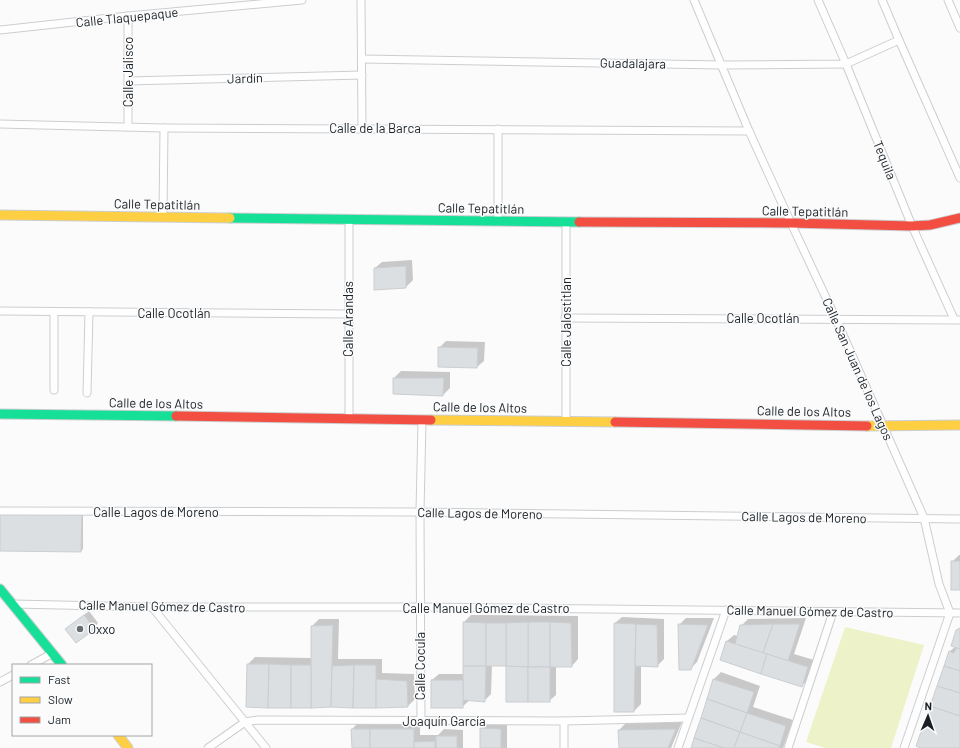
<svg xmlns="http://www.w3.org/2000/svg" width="960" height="748" font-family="Barlow,sans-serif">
<rect width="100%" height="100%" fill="#fbfbfb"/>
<polygon fill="#eef2c9" points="845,627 924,645 891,748 825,748 806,742"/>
<g fill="#0003">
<polygon points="412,260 413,280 406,287 375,268 382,262"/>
<polygon points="446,341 485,342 484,361 477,367 439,366 439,348"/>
<polygon points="401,371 450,372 450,388 443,395 394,378"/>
<polygon points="83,510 83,549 81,551 0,550"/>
<polygon points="959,555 960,555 960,589 952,562"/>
<polygon points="89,611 98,623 94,628 71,625"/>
<polygon points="471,615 578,616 578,659 572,666 556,667 556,695 549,701 507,665 492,665 491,694 484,701 470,700 462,707 432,680 439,674 464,674 464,622"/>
<polygon points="622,617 664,619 664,659 657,666 641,665 641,704 634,711 615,623"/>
<polygon points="686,618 714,618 697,662 690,669 679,625"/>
<polygon points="806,618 794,654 814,660 808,680 801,686 727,641 734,635 738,636 741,626 748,619"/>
<polygon points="319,619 339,619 338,659 382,659 382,673 414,674 415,699 408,706 247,706 248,664 255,657 312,658 312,626"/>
<polygon points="960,628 960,748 923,748 950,651 955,647"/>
<polygon points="721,672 760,686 753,707 793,720 783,748 692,748 714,679"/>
<polygon points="359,722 420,723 420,735 438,735 444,729 463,730 463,748 353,748 352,729"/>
<polygon points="488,722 507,723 507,748 481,748 481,729"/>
<polygon points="682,722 671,748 620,748 619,730 626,723"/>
</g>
<g fill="#dbdfe2" stroke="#caced1">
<polygon points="406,266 406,288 374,290 374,268"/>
<polygon points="438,347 478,348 477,368 438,367"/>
<polygon points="393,378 444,378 443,396 393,394"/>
<polygon points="82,511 81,552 0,551 0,512"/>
<rect x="951" y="561" width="9" height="29"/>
<polygon points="84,615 95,629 76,643 65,629"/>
<polygon points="463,622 486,623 486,666 463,666"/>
<rect x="528" y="622" width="22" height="45"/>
<polygon points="528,622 528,667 506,666 506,623"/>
<polygon points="550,622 571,623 572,667 550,667"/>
<rect x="486" y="623" width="20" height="43"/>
<polygon points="614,623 636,624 634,712 614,712"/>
<polygon points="636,624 657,625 658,667 635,666"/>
<polygon points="678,624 708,625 691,670 679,670"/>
<polygon points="773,624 763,653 735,644 740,625"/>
<polygon points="773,624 800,624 788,661 763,653"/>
<polygon points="333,625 331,707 311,708 311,626"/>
<polygon points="960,628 960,649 951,646 956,630"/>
<polygon points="726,641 767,654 761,674 720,660"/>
<polygon points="956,648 960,649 960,671 944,666 949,651 954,653"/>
<polygon points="767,654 808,667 802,687 761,674"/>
<polygon points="247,664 269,664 268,708 246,707"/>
<polygon points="269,664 291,665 291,708 268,708"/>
<rect x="291" y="665" width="20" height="43"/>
<polygon points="354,665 353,708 331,707 332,666"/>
<polygon points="354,665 376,665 376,708 353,708"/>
<polygon points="463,666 486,666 485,702 463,700"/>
<polygon points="506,666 528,667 528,702 506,702"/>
<polygon points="944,666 960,671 960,693 937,686"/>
<rect x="528" y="667" width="22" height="35"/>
<polygon points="376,679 407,681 408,707 376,708"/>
<polygon points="713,679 754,692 747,713 707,699"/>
<rect x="431" y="680" width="32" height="28"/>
<polygon points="937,686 960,693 960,716 930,706"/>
<polygon points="707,699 747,713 740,732 701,718"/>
<polygon points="930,706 960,716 960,748 920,748 916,746"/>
<polygon points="747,713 786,726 780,746 740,732"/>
<polygon points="701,718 740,732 734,748 724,748 694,738"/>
<polygon points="480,728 501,729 501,748 480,748"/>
<polygon points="351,729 370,729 370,748 352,748"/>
<rect x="370" y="729" width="44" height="19"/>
<polygon points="676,729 668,748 619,748 618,730"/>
<polygon points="740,732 780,746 779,748 734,748"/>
<rect x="436" y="736" width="21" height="12"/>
<polygon points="694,738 724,748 691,748"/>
<polygon points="435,741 435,748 414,748 414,742"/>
</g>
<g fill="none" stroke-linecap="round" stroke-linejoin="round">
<g stroke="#cbced1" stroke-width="9">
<g id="street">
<polyline points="361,0 362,128"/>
<polyline points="694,0 749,131 791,223 836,319 924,518 939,584 950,613 904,748"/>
<polyline points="818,0 846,64 912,226 954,319"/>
<polyline points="882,0 899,40 960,178"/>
<polyline points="948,0 960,28"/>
<polyline points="0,30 128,16 302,0"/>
<polyline points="363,59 722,65 846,64 899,40"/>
<polyline points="128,81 362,75"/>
<polyline points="0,124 164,128 749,131"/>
<polyline points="128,127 128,16"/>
<polyline points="498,129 498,221"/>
<polyline points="163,216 164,128"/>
<polyline points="349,220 349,418"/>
<polyline points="566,222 566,421"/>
<polyline points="0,311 348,314"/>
<polyline points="565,318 960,320"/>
<polyline points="54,390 54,312"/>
<polyline points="87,393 89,312"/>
<polyline points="0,511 420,512 960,519"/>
<polyline points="13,604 152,607 420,607 960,613"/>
<polyline points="152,607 266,748"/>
<polyline points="31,665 53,653"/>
<polyline points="0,682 13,675"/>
<polyline points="421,721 420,512 422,420"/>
<polyline points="208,748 245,722 258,720 564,721 688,718"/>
<polyline points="564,748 564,721"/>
<polyline points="678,748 726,610"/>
<polyline points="788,748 833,612"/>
</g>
</g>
<g stroke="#cbced1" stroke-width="11">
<g id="fast">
<polyline points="230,218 579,222"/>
<polyline points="0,414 176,416"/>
<polyline points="0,589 62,665"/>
</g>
</g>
<g stroke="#cbced1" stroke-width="11">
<g id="slow">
<polyline points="0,215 230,218"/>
<polyline points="431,420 615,422"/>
<polyline points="867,426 960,425"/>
<polyline points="118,735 128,748"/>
</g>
</g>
<g stroke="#cbced1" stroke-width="11">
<g id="jam">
<polyline points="579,222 791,223 912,226 930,225 960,218"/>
<polyline points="176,416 431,420"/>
<polyline points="615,422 867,426"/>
</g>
</g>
<use href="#street" stroke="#fefefe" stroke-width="7"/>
<use href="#fast" stroke="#16e098" stroke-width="9"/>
<use href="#slow" stroke="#ffcf43" stroke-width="9"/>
<use href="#jam" stroke="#f24e42" stroke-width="9"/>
</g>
<circle fill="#686d71" stroke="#fbfbfb" stroke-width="1.5" cx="80" cy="629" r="4"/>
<g text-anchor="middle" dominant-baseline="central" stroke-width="3" stroke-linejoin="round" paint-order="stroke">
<g font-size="13" fill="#192127" stroke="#fbfbfb">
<text transform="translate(127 17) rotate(-6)">Calle Tlaquepaque</text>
<text transform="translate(633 63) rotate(1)">Guadalajara</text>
<text transform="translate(128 72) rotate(-90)">Calle Jalisco</text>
<text transform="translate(245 78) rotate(-2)">Jardín</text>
<text x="375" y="128">Calle de la Barca</text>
<text transform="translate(885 160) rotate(68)">Tequila</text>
<text transform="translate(157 204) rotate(1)">Calle Tepatitlán</text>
<text transform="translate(481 208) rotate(1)">Calle Tepatitlán</text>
<text transform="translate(805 211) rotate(1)">Calle Tepatitlán</text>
<text x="174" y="313">Calle Ocotlán</text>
<text x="763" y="318">Calle Ocotlán</text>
<text transform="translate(348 319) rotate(-90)">Calle Arandas</text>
<text transform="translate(566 322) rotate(-90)">Calle Jalostitlan</text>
<text transform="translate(858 369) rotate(66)">Calle San Juan de los Lagos</text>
<text transform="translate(156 403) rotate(1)">Calle de los Altos</text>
<text transform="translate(480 407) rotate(1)">Calle de los Altos</text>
<text transform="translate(804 411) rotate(1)">Calle de los Altos</text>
<text x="156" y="512">Calle Lagos de Moreno</text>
<text transform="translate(480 513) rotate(1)">Calle Lagos de Moreno</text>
<text transform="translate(804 517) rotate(1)">Calle Lagos de Moreno</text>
<text transform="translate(162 606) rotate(1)">Calle Manuel Gómez de Castro</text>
<text x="486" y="608">Calle Manuel Gómez de Castro</text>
<text transform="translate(810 611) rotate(1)">Calle Manuel Gómez de Castro</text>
<text transform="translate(420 666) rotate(-90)">Calle Cocula</text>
<text x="444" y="721">Joaquín García</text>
</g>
<g font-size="13" fill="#192127" stroke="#fbfbfb" text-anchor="start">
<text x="88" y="629">Oxxo</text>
</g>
</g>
<rect x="12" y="664" width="140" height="72" fill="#fbfbfb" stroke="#a1a4a6"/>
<rect x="20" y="677" width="20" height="6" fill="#16e098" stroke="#a1a4a6"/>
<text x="48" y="684" font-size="12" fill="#192127">Fast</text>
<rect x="20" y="697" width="20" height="6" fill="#ffcf43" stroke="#a1a4a6"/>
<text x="48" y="704" font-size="12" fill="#192127">Slow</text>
<rect x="20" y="717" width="20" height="6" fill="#f24e42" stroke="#a1a4a6"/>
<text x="48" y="724" font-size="12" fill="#192127">Jam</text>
<g transform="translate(928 716) rotate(2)" stroke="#fbfbfb" stroke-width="3" paint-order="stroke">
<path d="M0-3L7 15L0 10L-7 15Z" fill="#192127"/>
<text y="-6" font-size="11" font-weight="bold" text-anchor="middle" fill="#192127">N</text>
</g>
</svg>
